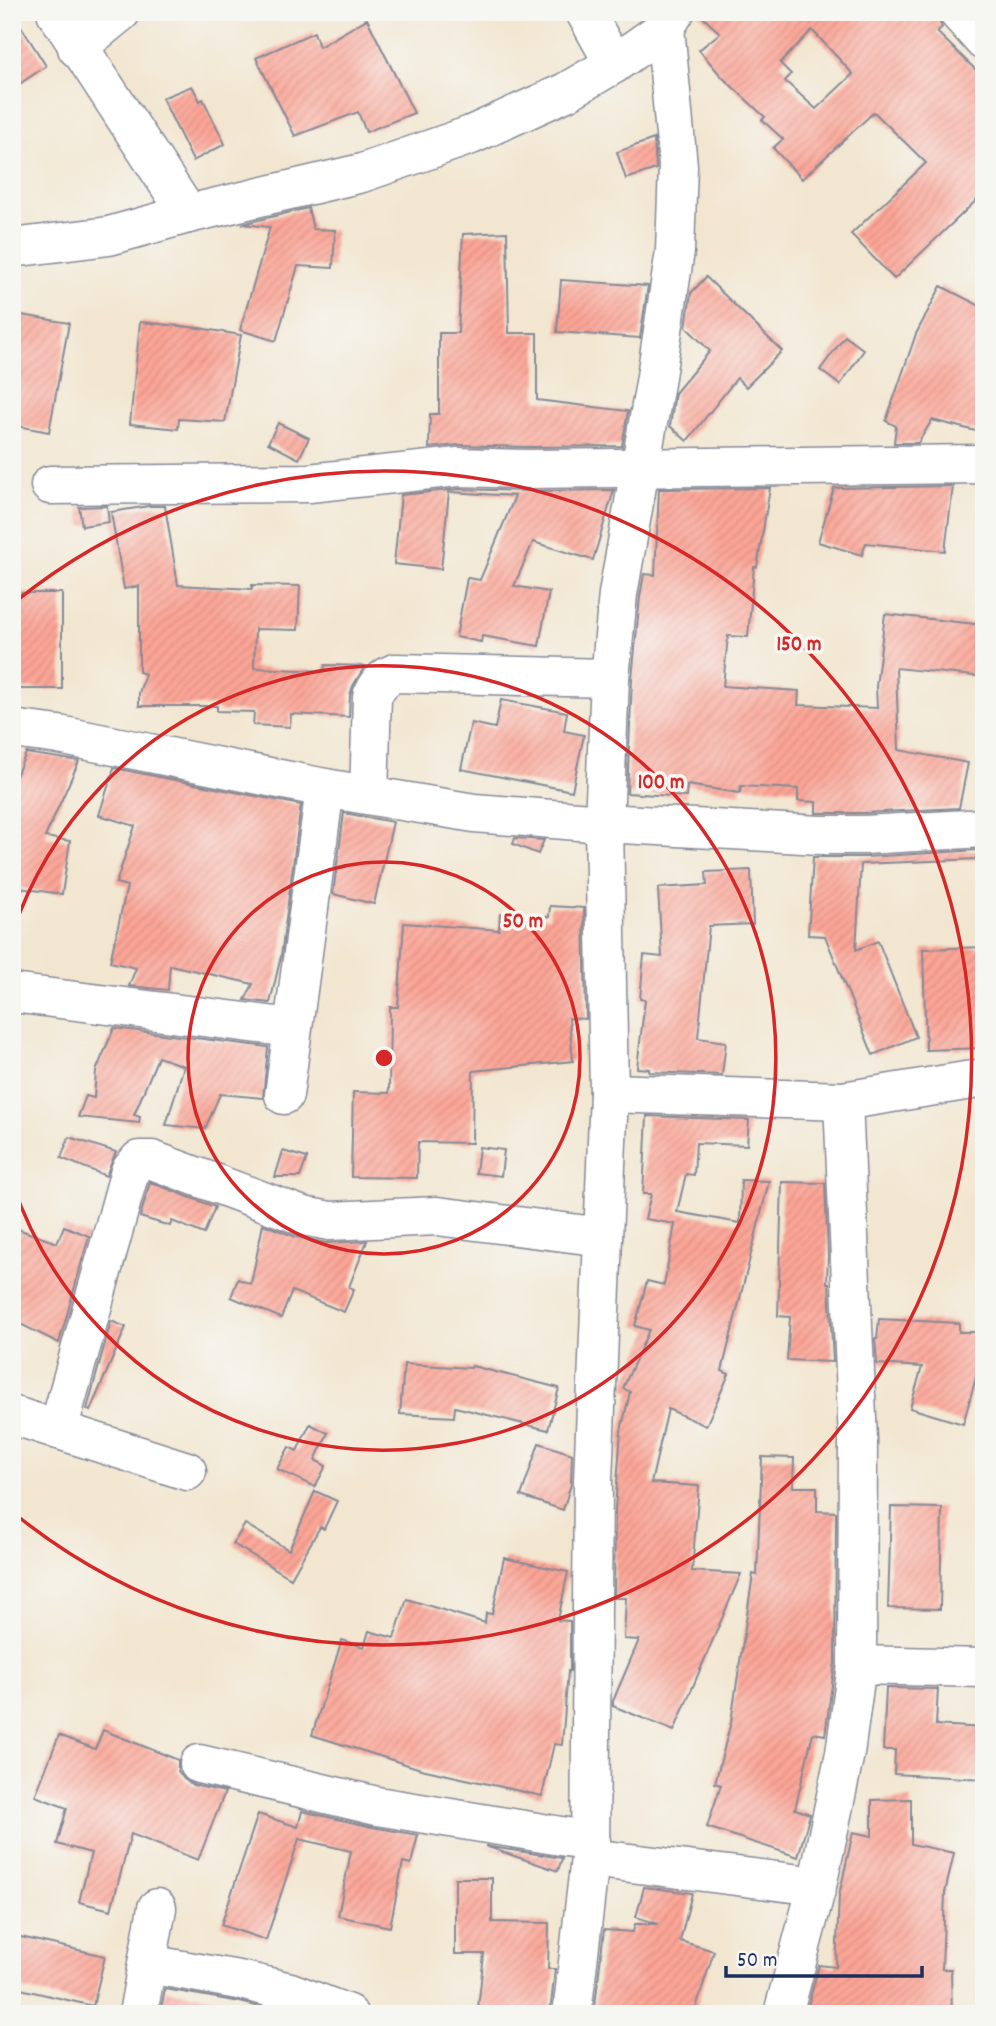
<svg xmlns="http://www.w3.org/2000/svg" width="996" height="2026" font-family="Dekko,sans-serif">
<defs>
<pattern id="building-hatch" width="6" height="6" patternUnits="userSpaceOnUse" patternTransform="scale(1.75)"><rect width="6" height="6" fill="#fca596"/><path d="M-1 1l2-2M0 6l6-6M5 7l2-2" fill="none" stroke="#d78e84"/></pattern>
</defs>
<rect width="100%" height="100%" fill="#f6f6f2"/>
<filter id="ink" filterUnits="userSpaceOnUse"><feTurbulence type="fractalNoise" baseFrequency=".0143" numOctaves="2"/><feDisplacementMap in="SourceGraphic" scale="14" xChannelSelector="R" yChannelSelector="G"/><feConvolveMatrix kernelMatrix="1 2 1 2 8 2 1 2 1" color-interpolation-filters="sRGB"/></filter>
<filter id="wash" filterUnits="userSpaceOnUse"><feTurbulence type="fractalNoise" baseFrequency=".00686" numOctaves="4" result="noise"/><feDisplacementMap in="SourceGraphic" scale="28" xChannelSelector="R" yChannelSelector="G"/><feGaussianBlur stdDeviation="1.57" result="paint"/><feColorMatrix in="noise" values="0 0 0 0 0 0 0 0 0 0 0 0 0 0 0 0 0 1.4 0 .05"/><feComposite in="paint" operator="in"/></filter>
<g filter="url(#wash)">
<rect width="100%" height="100%" fill="#f2e6d0"/>
<g id="blocks">
<g fill="url(#building-hatch)" fill-rule="evenodd">
<polygon points="12,12 46,66 12,89"/>
<path d="M697 12H937V17L942 27 937 32 984 78V193L894 279 851 234 926 163 874 112 802 179 773 148 783 139 762 120 765 117 722 77 699 50 720 33ZM812 30 853 74 816 109 785 81 791 74 780 63Z"/>
<polygon points="367,19 414,113 366,132 358,112 295,136 256,58 314,32 319,47"/>
<polygon points="192,86 200,101 203,99 225,144 193,161 162,98"/>
<polygon points="654,139 656,169 626,179 617,152"/>
<polygon points="308,208 313,229 335,230 333,268 298,266 276,341 240,330 270,227 242,224"/>
<polygon points="507,232 509,333 537,333 537,400 628,411 622,446 529,447 458,445 429,448 430,414 439,414 439,333 458,333 463,234"/>
<polygon points="706,277 782,351 746,387 737,378 687,441 670,426 675,393 710,351 686,327 691,293"/>
<polygon points="561,280 648,286 640,338 557,332"/>
<polygon points="941,286 984,308 984,421 980,432 932,420 918,443 894,443 896,426 886,421 916,334"/>
<polygon points="22,315 69,323 49,432 12,425 12,370"/>
<polygon points="140,322 199,328 241,335 225,422 179,419 178,429 130,424"/>
<polygon points="845,336 864,350 840,385 820,370"/>
<polygon points="278,423 309,438 299,459 268,443"/>
<polygon points="953,486 945,551 866,543 862,555 818,542 834,488"/>
<polygon points="770,488 757,567 754,567 748,637 728,636 723,686 799,691 798,705 877,708 876,687 885,614 984,625 984,677 896,668 899,750 968,763 959,808 864,813 816,813 816,802 798,801 798,789 741,786 740,793 687,785 686,797 627,793 632,679 640,597 644,574 655,575 659,489"/>
<polygon points="459,489 528,491 614,490 593,560 533,542 514,586 549,592 539,646 482,636 481,642 456,637 467,578 480,580 515,496 449,492 441,569 394,564 401,495"/>
<polygon points="107,506 109,522 82,526 79,507"/>
<polygon points="149,506 165,506 178,585 252,589 252,585 300,586 298,630 255,629 254,668 324,671 325,665 365,666 353,686 350,695 349,717 291,714 290,727 253,725 254,712 217,711 217,706 139,706 139,693 145,674 139,672 139,586 124,589 111,512"/>
<rect x="12" y="593" width="50" height="96"/>
<polygon points="501,700 567,712 564,731 584,735 572,791 461,769 471,723 495,728"/>
<polygon points="26,753 79,761 45,837 70,841 62,894 12,887 12,785"/>
<polygon points="114,768 301,805 281,956 270,1003 245,1000 253,984 170,965 168,990 129,986 136,968 110,962 127,886 116,883 135,826 99,815"/>
<polygon points="344,813 393,822 374,904 333,894"/>
<polygon points="515,838 544,840 538,854 513,844"/>
<polygon points="978,850 978,859 861,864 856,950 878,941 916,1037 873,1055 825,936 808,935 813,857 866,857"/>
<polygon points="751,870 753,924 709,926 698,1038 726,1042 722,1075 649,1072 649,1069 637,1068 645,1000 640,999 644,955 662,957 658,888 707,885 706,872"/>
<polygon points="550,906 584,908 586,1019 569,1018 573,1061 473,1071 472,1143 418,1142 417,1178 351,1177 353,1092 389,1093 390,1007 398,1007 404,923 499,930 500,914 549,917"/>
<polygon points="984,947 984,1048 926,1050 923,949"/>
<polygon points="114,1028 268,1047 263,1098 220,1094 205,1129 166,1125 184,1066 158,1057 134,1115 140,1117 139,1123 78,1117 86,1096 94,1098 96,1071"/>
<polygon points="647,1116 749,1120 747,1145 696,1143 694,1175 686,1174 677,1212 740,1223 741,1180 769,1181 722,1371 729,1374 706,1426 668,1409 651,1483 699,1486 692,1571 741,1574 674,1731 613,1706 613,1701 639,1640 624,1639 626,1598 614,1598 615,1509 621,1431 630,1392 623,1388 649,1330 635,1326 647,1281 664,1285 675,1224 645,1219 651,1194 643,1194"/>
<polygon points="69,1137 116,1152 106,1176 61,1158"/>
<polygon points="479,1147 504,1150 501,1176 476,1173"/>
<polygon points="283,1151 307,1158 300,1177 275,1177"/>
<polygon points="150,1182 215,1207 204,1234 172,1221 170,1226 140,1217"/>
<polygon points="782,1182 825,1183 828,1256 827,1283 829,1283 833,1362 787,1360 790,1317 778,1316"/>
<polygon points="263,1224 296,1237 326,1243 367,1241 349,1287 354,1289 344,1312 292,1291 281,1318 231,1297 238,1279 251,1284"/>
<polygon points="64,1226 89,1236 59,1343 12,1320 12,1227 57,1243"/>
<polygon points="879,1319 959,1323 959,1332 983,1332 984,1370 978,1370 963,1424 910,1408 922,1367 877,1364 875,1339 877,1339"/>
<polygon points="111,1321 126,1327 90,1411 87,1409"/>
<polygon points="404,1364 471,1368 472,1366 559,1388 548,1430 455,1407 454,1417 400,1414"/>
<polygon points="310,1424 328,1433 315,1460 326,1466 315,1487 277,1469 289,1447 297,1451"/>
<polygon points="539,1443 572,1454 571,1484 563,1510 521,1496"/>
<polygon points="762,1457 794,1458 793,1487 817,1487 817,1511 836,1512 835,1663 825,1735 813,1733 795,1809 810,1814 798,1857 707,1827 721,1785 715,1783 731,1722 753,1574 757,1575"/>
<polygon points="315,1491 337,1501 324,1529 320,1527 291,1578 233,1544 245,1524 289,1550"/>
<polygon points="891,1507 942,1508 940,1609 888,1608"/>
<polygon points="504,1558 568,1572 558,1620 570,1621 570,1671 568,1671 562,1745 554,1744 542,1796 421,1769 312,1735 342,1640 364,1647 369,1631 394,1638 407,1599 485,1623 486,1613 492,1614"/>
<polygon points="886,1688 938,1689 936,1725 984,1728 984,1779 894,1774 895,1750 883,1750"/>
<polygon points="103,1730 178,1760 178,1771 184,1779 193,1785 225,1792 198,1860 131,1834 111,1910 79,1902 91,1853 57,1844 67,1808 35,1796 59,1735 95,1749"/>
<polygon points="911,1799 911,1844 954,1853 945,1893 942,1969 951,1969 952,2014 806,2014 819,1965 836,1967 839,1896 853,1832 872,1836 872,1800"/>
<polygon points="302,1811 372,1827 418,1835 411,1864 403,1862 390,1927 338,1916 351,1851 299,1839 266,1940 221,1925 258,1814 298,1827"/>
<polygon points="485,1846 562,1858 558,1871"/>
<polygon points="455,1878 492,1878 492,1922 549,1923 548,1969 555,1969 550,2014 478,2008 484,1954 455,1954"/>
<polygon points="644,1887 692,1893 680,1941 714,1951 694,2014 594,2014 604,1930 633,1932 635,1924 658,1924 636,1917"/>
<polygon points="12,1935 105,1956 93,2006 12,1987"/>
<polygon points="165,1989 240,2002 280,2012 279,2014 160,2014"/>
</g>
</g>
</g>
<g filter="url(#ink)">
<use href="#blocks" fill-opacity="0" stroke="#868a97" stroke-width="2"/>
<g fill="none" stroke-linecap="round" stroke-linejoin="round">
<g stroke="#868a97" stroke-width="41">
<g id="minor">
<polyline points="56,12 188,214"/>
<polyline points="585,12 614,64"/>
<polyline points="958,12 984,41"/>
<polyline points="77,48 121,12"/>
<polyline points="12,248 109,236 188,214 362,173 471,135 566,92 614,64 665,28 675,12"/>
<polyline points="50,485 309,483 458,467 529,469 984,464"/>
<polyline points="12,729 59,735 325,788 474,813 604,823 820,835 865,835 984,828"/>
<path d="M369 795 372 696C378 685 382 678 395 673L610 678"/>
<polyline points="12,993 292,1028"/>
<polyline points="609,1093 843,1101 984,1078"/>
<polyline points="284,1095 325,788"/>
<polyline points="12,1415 187,1471"/>
<polyline points="58,1430 130,1171 139,1160 152,1160 303,1216 330,1221 437,1216 603,1237"/>
<polyline points="857,1665 984,1668"/>
<polyline points="199,1764 377,1806 591,1841"/>
<polyline points="590,1858 817,1886"/>
<polyline points="148,1964 244,1981 290,1992 348,2014"/>
<polyline points="138,2014 157,1908"/>
<polyline points="572,2014 590,1858 593,1480 609,1093 604,823 610,678 618,594 655,383 675,251 678,166 665,28"/>
<polyline points="783,2014 817,1886 845,1753 857,1665 858,1440 843,1101"/>
</g>
</g>
<use href="#minor" stroke="#fff" stroke-width="38"/>
</g>
</g>
<g fill="none" stroke="#d62828" stroke-width="3.5">
<circle cx="384" cy="1058" r="196"/>
<path d="M12 934A392 392 0 1 1 12 1182"/>
<path d="M15 602A587 587 0 1 1 15 1514"/>
</g>
<circle cx="384" cy="1058" r="10" fill="#d62828" stroke="#f6f6f2" stroke-width="3.5"/>
<g font-size="21" text-anchor="middle" font-weight="bold" fill="#d62828" stroke="#f6f6f2" stroke-width="7" stroke-linejoin="round" paint-order="stroke">
<text x="799" y="650">150 m</text>
<text x="661" y="788">100 m</text>
<text x="523" y="927">50 m</text>
</g>
<rect width="996" height="2026" fill="none" stroke="#f6f6f2" stroke-width="42"/>
<path d="M726 1966v10h196v-10" fill="none" stroke="#1b2f5e" stroke-width="3.5"/>
<text x="737" y="1966" font-size="21" fill="#1b2f5e" stroke="#f6f6f2" stroke-width="5" paint-order="stroke">50 m</text>
</svg>
